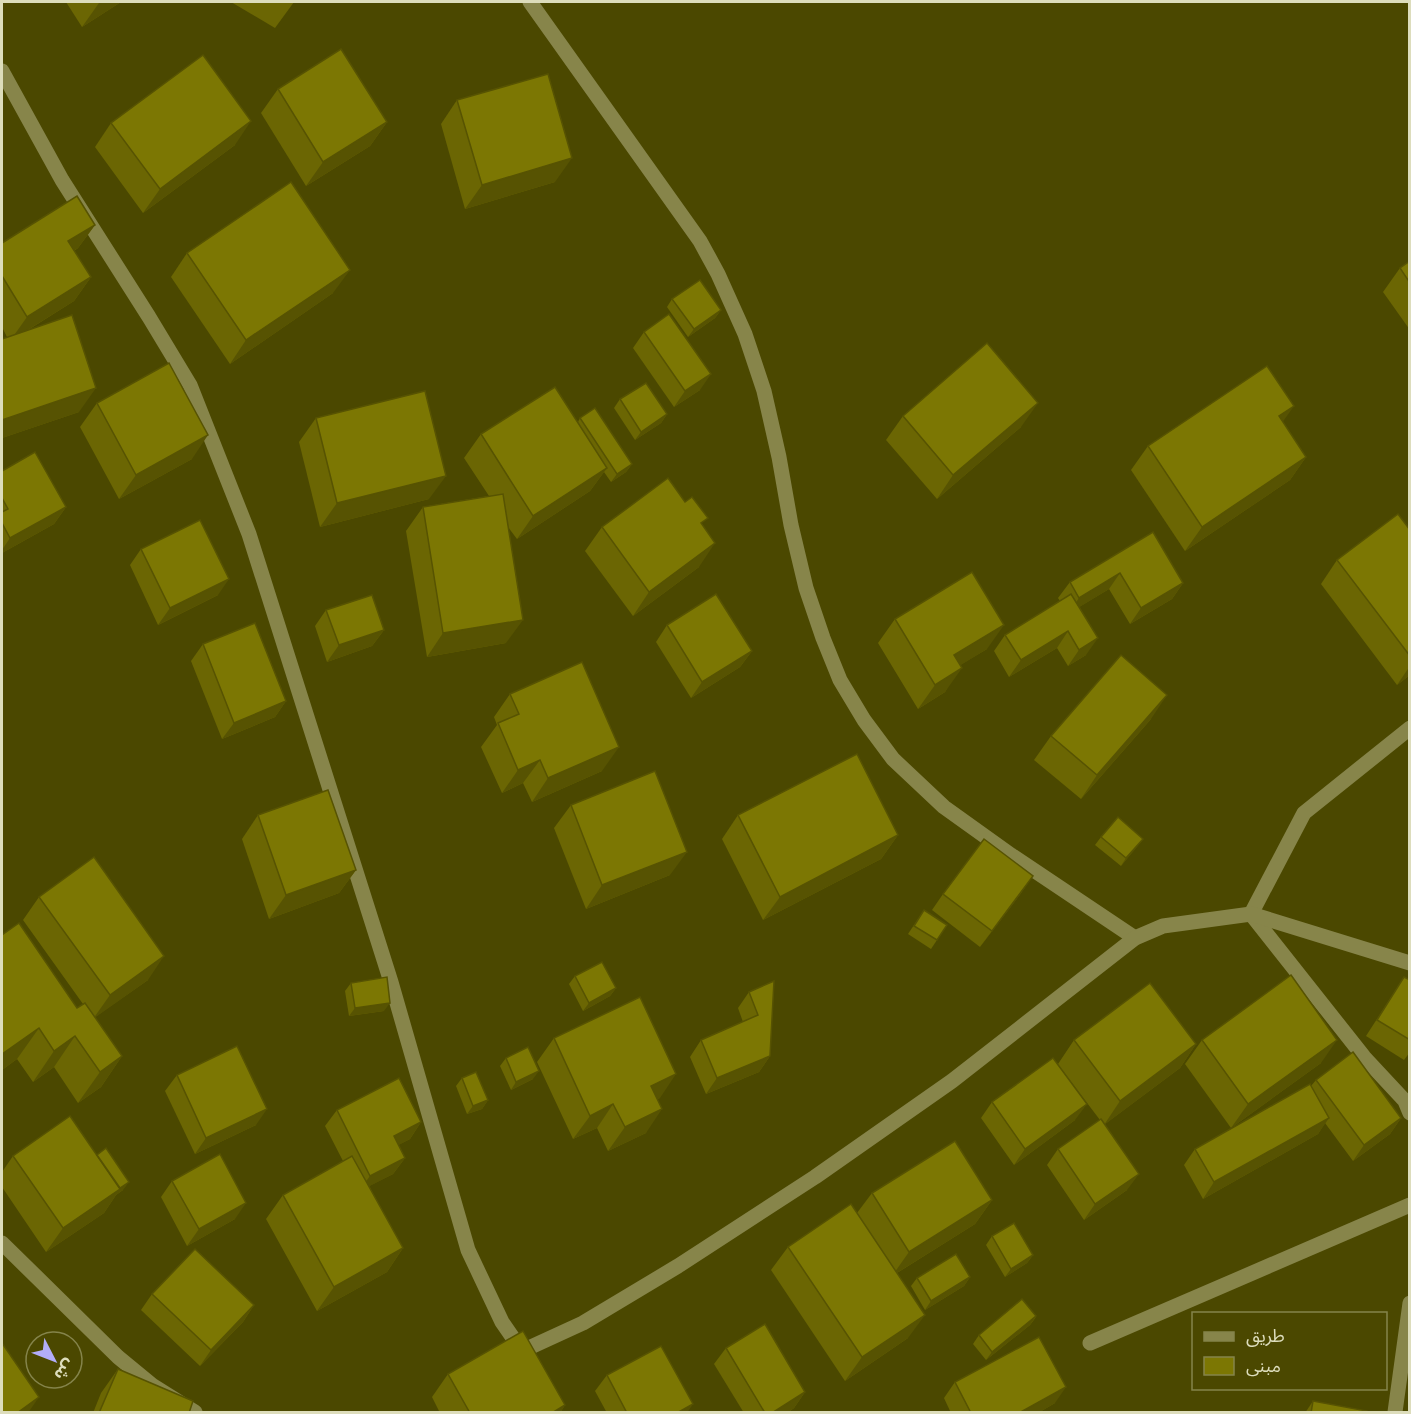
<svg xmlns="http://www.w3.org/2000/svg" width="1411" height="1414" font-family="Lora,'Noto Sans Arabic',serif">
<rect width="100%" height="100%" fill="#4b4800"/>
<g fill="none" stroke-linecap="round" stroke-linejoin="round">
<g stroke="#87854a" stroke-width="15">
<polyline points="530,2 700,241 718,274 745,334 764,391 779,457 791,525 806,588 823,638 840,680 864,720 893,759 944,807 1011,855 1135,938"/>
<polyline points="2,71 62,180 149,317 190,385 249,534 391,982 468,1250 502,1322 522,1351"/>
<polyline points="1251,914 1364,1057 1405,1101 1410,1113"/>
<polyline points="1251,914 1304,813 1410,728"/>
<polyline points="2,1243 118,1357 152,1385 195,1412"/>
<polyline points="1090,1343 1410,1205"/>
<polyline points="526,1358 522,1351 583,1323 678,1266 815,1177 952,1081 1135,938 1163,926 1251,914 1410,963"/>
<polyline points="1395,1412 1410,1303"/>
</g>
</g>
<g fill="#6b6603">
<polygon points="66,2 121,2 82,27"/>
<polygon points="231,2 294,2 275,28"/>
<polygon points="278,89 387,122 370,146 306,186 261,113"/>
<polygon points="457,100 555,182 465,209 441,124"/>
<polygon points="111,123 235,145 143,213 95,147"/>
<polygon points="95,225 78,248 74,251 91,277 74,301 28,330 79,412 2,438 2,339 7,337 2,327 2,243"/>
<polygon points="187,253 333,293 230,364 171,277"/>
<polygon points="1410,261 1410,330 1383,292 1400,268"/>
<polygon points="672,299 721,310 715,318 688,337 667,307"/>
<polygon points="644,332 700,390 674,407 633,348"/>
<polygon points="620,399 667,414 661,423 635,440 614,408"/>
<polygon points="97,403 192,459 119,499 80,427"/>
<polygon points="903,416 1021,427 937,499 886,440"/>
<polygon points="316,418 429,499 320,527 299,442"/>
<polygon points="580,418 632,464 626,472 611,482 604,472 590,491 517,539 508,527 506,643 427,657 406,531 423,507 489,496 464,458 481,434 578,422"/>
<polygon points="1283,422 1306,457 1290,480 1185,551 1131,470 1148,446"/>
<polygon points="2,471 66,507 54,524 2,553"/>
<polygon points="685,502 703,526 699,567 633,616 585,551 602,527"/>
<polygon points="1410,530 1410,675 1397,685 1321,584 1337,560"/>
<polygon points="1153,532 1183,583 1172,599 1130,624 1109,589 1079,607 1086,655 1068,666 1057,648 1009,677 994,651 1005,635 1060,601 1058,598 1070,582"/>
<polygon points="141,549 218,595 158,625 130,565"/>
<polygon points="326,610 384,630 372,646 327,662 315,626"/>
<polygon points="895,619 987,649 960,665 945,692 918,709 878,643"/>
<polygon points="667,625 752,651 740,667 691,698 656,642"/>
<polygon points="203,644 286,701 275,717 222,739 191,661"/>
<polygon points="510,694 602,771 532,802 523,783 502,793 481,747 497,725 494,717"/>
<polygon points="1151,719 1081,799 1034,760 1051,736"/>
<polygon points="571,805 670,875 586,909 554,828"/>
<polygon points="258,815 356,870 339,893 269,919 242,839"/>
<polygon points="738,815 898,835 881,859 763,920 722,839"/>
<polygon points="1101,837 1143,839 1121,866 1095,845"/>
<polygon points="1022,892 980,947 932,910 943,894"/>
<polygon points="39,897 148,980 95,1017 122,1056 101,1087 78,1103 54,1067 33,1082 17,1059 2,1070 2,935 77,1008 83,1004 23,920"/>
<polygon points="924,910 947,925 931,949 908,934"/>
<polygon points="575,976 616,988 610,996 583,1011 569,984"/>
<polygon points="1404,977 1410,980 1410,1052 1404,1060 1366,1036"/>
<polygon points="774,981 770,1056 759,1072 706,1094 690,1057 701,1040 743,1022 738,1008 749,992"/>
<polygon points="351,983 384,1011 349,1016 345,991"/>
<polygon points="554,1038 660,1098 657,1099 646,1133 608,1151 597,1128 573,1139 537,1062"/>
<polygon points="1074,1040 1196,1044 1180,1068 1105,1124 1127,1190 1084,1220 1047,1165 1058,1149 1100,1120 1059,1066 1075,1120 1014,1165 981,1118 992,1102 1058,1064"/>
<polygon points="1202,1040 1321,1063 1231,1128 1185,1064"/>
<polygon points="506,1058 533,1079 511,1090 500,1066"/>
<polygon points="177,1075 256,1125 195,1154 165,1091"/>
<polygon points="462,1078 488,1100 482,1109 467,1114 456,1086"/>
<polygon points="1316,1080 1401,1118 1390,1134 1353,1161 1325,1123 1318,1134 1203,1199 1184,1165 1195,1149 1311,1086"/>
<polygon points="337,1110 421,1122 410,1139 398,1145 405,1158 393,1174 369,1186 403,1248 387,1272 317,1311 266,1219 283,1195 343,1161 325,1126"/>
<polygon points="97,1155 123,1190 116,1195 104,1213 46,1252 2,1187 2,1172 13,1156"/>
<polygon points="172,1181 235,1219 187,1246 161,1197"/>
<polygon points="872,1193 992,1200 975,1224 897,1273 908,1338 845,1381 771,1270 788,1247 857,1213"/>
<polygon points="992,1236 1033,1255 1027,1263 1005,1277 986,1245"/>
<polygon points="970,1277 964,1286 925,1310 911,1286 917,1278"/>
<polygon points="152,1294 254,1305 243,1322 200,1366 141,1310"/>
<polygon points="1036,1317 1030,1325 986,1360 973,1344 979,1335"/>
<polygon points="726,1348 805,1392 794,1408 787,1413 744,1413 714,1364"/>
<polygon points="118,1369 189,1413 93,1413 101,1393"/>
<polygon points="448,1374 565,1405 560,1413 440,1413 432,1397"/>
<polygon points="607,1375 687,1413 607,1413 595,1391"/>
<polygon points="955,1382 1055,1403 1038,1413 951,1413 944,1398"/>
<polygon points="1313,1401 1367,1413 1305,1413"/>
</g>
<g fill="#575302">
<polygon points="101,2 121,2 82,27 99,3"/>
<polygon points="251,121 235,145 143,213 160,189"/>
<polygon points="387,122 370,146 306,186 323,162"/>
<polygon points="572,158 555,182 465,209 482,185"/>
<polygon points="95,225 78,248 51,265 68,241"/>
<polygon points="350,270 333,293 230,364 246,340"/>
<polygon points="91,277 74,301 10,341 27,317"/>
<polygon points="721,310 715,318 688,337 694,329"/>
<polygon points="711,374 700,390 674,407 685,391"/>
<polygon points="96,388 79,412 2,438 2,420"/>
<polygon points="1038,403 1021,427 937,499 953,475"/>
<polygon points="1294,406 1277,430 1279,416"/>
<polygon points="667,414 661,423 635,440 641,432"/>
<polygon points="208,435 192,459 119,499 136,475"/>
<polygon points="1306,457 1290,480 1185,551 1202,527"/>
<polygon points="632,464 626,472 611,482 617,474"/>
<polygon points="607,468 590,491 517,539 533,516"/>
<polygon points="446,476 429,499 320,527 337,503"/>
<polygon points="66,507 54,524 2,553 2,550 10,538"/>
<polygon points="715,543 699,567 633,616 649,592"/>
<polygon points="1120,573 1109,589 1068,614 1079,598"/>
<polygon points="229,579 218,595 158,625 170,608"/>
<polygon points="1183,583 1172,599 1130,624 1141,608"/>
<polygon points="523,620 506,643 427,657 443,633"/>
<polygon points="1004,625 987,649 938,679 954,655"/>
<polygon points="384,630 372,646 327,662 339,645"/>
<polygon points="1068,631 1057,648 1009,677 1021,660"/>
<polygon points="1098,638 1086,655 1068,666 1079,650"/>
<polygon points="752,651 740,667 691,698 702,682"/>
<polygon points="1410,666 1410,675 1397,685"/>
<polygon points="962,668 945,692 918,709 935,685"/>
<polygon points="1167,695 1151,719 1081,799 1097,775"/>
<polygon points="286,701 275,717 222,739 234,723"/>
<polygon points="619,747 602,771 532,802 548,778"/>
<polygon points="540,760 523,783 502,793 518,770"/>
<polygon points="898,835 881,859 763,920 780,897"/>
<polygon points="1143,839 1137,847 1121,866 1126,858"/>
<polygon points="687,852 670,875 586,909 602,885"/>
<polygon points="356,870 339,893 269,919 286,895"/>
<polygon points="1033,876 1022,892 980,947 992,931"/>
<polygon points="164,956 148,980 93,1019 110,995"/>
<polygon points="616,988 610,996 583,1011 589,1003"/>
<polygon points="390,1003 384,1011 349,1016 355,1008"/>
<polygon points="39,1028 17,1059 2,1070 2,1054"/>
<polygon points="75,1036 54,1067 33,1082 54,1051"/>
<polygon points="1337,1040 1321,1063 1231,1128 1248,1104"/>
<polygon points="1196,1044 1180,1068 1104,1125 1120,1101"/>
<polygon points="122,1056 101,1087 78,1103 100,1072"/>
<polygon points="770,1056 759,1072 706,1094 717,1078"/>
<polygon points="539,1071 533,1079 511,1090 516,1082"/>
<polygon points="676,1074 660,1098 635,1110 651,1086"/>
<polygon points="488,1100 482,1109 467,1114 473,1106"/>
<polygon points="613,1104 597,1128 573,1139 590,1116"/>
<polygon points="1087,1104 1075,1120 1014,1165 1025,1149"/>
<polygon points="267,1109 256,1125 195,1154 206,1138"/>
<polygon points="662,1109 646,1133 608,1151 625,1127"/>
<polygon points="1329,1118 1318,1134 1203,1199 1214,1182"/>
<polygon points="1401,1118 1390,1134 1353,1161 1364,1145"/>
<polygon points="421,1122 410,1139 383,1153 394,1136"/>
<polygon points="405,1158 393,1174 358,1192 370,1176"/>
<polygon points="1139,1174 1127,1190 1084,1220 1095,1204"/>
<polygon points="129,1182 123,1190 116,1195 104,1213 46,1252 63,1228"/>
<polygon points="992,1200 975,1224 892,1276 909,1252"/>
<polygon points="246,1203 235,1219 187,1246 199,1229"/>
<polygon points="403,1248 387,1272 317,1311 334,1287"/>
<polygon points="1033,1255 1027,1263 1005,1277 1011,1269"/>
<polygon points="970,1277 964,1286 925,1310 931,1301"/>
<polygon points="254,1305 243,1322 200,1366 211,1350"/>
<polygon points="925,1315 908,1338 845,1381 862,1357"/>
<polygon points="1036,1316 1030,1325 986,1360 992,1352"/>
<polygon points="1066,1387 1055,1403 1038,1413 1019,1413"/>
<polygon points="805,1392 794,1408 787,1413 772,1413"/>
<polygon points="39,1397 28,1413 17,1413"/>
<polygon points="693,1404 687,1413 677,1413"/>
<polygon points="565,1405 560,1413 552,1413"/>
</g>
<g fill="#7c7703" stroke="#575302" stroke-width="1.5">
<polygon points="341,49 387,122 323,162 278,89"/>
<polygon points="203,55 251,121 160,189 111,123"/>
<polygon points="548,74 572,158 482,185 457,100"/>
<polygon points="291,182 350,270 246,340 187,253"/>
<polygon points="77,196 95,225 68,241 91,277 27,317 2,276 2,243"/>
<polygon points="1410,261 1410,283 1400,268"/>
<polygon points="700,280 721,310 694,329 672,299"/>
<polygon points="669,314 711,374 685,391 644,332"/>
<polygon points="72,315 96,388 2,420 2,339"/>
<polygon points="987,343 1038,403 953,475 903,416"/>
<polygon points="169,363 208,435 136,475 97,403"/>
<polygon points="1267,366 1294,406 1279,416 1306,457 1202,527 1148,446"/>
<polygon points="646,383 667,414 641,432 620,399"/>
<polygon points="555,387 607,468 533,516 481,434"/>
<polygon points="425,391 446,476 337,503 316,418"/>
<polygon points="595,408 632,464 617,474 580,418"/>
<polygon points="35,452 66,507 10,538 2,523 2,512 8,509 2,498 2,471"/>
<polygon points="668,478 685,502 692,497 708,518 701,523 715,543 649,592 602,527"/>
<polygon points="503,494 523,620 443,633 423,507"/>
<polygon points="1398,514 1410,530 1410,656 1337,560"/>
<polygon points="200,520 229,579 170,608 141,549"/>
<polygon points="1153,532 1183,583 1141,608 1120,573 1079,598 1070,582"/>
<polygon points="972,572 1004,625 954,655 962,668 935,685 895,619"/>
<polygon points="716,594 752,651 702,682 667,625"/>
<polygon points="1071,594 1098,638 1079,650 1068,631 1021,660 1005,635"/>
<polygon points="372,595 384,630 339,645 326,610"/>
<polygon points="255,623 286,701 234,723 203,644"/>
<polygon points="1121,655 1167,695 1097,775 1051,736"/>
<polygon points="582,662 619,747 548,778 540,760 518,770 498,723 519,714 510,694"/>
<polygon points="857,754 898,835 780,897 738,815"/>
<polygon points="655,771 687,852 602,885 571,805"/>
<polygon points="328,790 356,870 286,895 258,815"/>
<polygon points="1118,817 1143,839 1126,858 1101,837"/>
<polygon points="984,839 1033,876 992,931 943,894"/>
<polygon points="94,857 164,956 110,995 39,897"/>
<polygon points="924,910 947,925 937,940 914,926"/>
<polygon points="19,923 77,1008 85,1003 122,1056 100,1072 75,1036 54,1051 39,1028 2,1054 2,935"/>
<polygon points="602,962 616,988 589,1003 575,976"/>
<polygon points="1291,975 1337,1040 1248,1104 1202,1040"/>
<polygon points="387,977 390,1003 355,1008 351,983"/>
<polygon points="1404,977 1410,980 1410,1040 1377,1020"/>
<polygon points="774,981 770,1056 717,1078 701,1040 758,1015 749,992"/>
<polygon points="1150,983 1196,1044 1120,1101 1074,1040"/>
<polygon points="640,997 676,1074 651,1086 662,1109 625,1127 613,1104 590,1116 554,1038"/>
<polygon points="237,1046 267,1109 206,1138 177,1075"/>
<polygon points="528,1047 539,1071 516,1082 506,1058"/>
<polygon points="1353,1052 1401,1118 1364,1145 1316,1080"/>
<polygon points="1053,1058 1087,1104 1025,1149 992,1102"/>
<polygon points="476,1072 488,1100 473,1106 462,1078"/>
<polygon points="399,1078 421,1122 394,1136 405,1158 370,1176 337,1110"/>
<polygon points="1310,1084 1329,1118 1214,1182 1195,1149"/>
<polygon points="70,1116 120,1189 63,1228 13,1156"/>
<polygon points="1101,1119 1139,1174 1095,1204 1058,1149"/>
<polygon points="955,1141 992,1200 909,1252 872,1193"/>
<polygon points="106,1148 129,1182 120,1188 97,1155"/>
<polygon points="220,1154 246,1203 199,1229 172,1181"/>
<polygon points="352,1156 403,1248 334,1287 283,1195"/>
<polygon points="851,1204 925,1315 862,1357 788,1247"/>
<polygon points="1014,1223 1033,1255 1011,1269 992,1236"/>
<polygon points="195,1249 254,1305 211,1350 152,1294"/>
<polygon points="956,1254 970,1277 931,1301 917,1278"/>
<polygon points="1022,1299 1036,1316 992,1352 979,1335"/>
<polygon points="765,1324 805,1392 772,1413 765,1413 726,1348"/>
<polygon points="523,1331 565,1405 552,1413 470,1413 448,1374"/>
<polygon points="1039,1337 1066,1387 1019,1413 971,1413 955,1382"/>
<polygon points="2,1343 39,1397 17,1413 2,1413"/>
<polygon points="661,1346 693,1404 677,1413 627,1413 607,1375"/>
<polygon points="118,1369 193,1401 189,1413 99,1413"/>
<polygon points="1313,1401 1367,1411 1367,1413 1311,1413"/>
</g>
<rect width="1411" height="1414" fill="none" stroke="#ddddbc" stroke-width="6"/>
<rect x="1192" y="1312" width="195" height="78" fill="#4b4800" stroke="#85844b" stroke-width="1.5"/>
<rect x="1204" y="1332" width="30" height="9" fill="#87854a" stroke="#85844b" stroke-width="1.5"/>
<text x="1246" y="1342" font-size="18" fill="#ddddbc">طريق</text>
<rect x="1204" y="1357" width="30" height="18" fill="#7c7703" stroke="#85844b" stroke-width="1.5"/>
<text x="1246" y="1372" font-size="18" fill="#ddddbc">مبنى</text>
<g transform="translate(54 1360) rotate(132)"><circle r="28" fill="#4b4800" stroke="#85844b" stroke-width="1.5"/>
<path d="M0-4.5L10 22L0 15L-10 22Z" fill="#b2adf9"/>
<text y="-9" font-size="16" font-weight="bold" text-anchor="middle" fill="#ddddbc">ش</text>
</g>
</svg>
